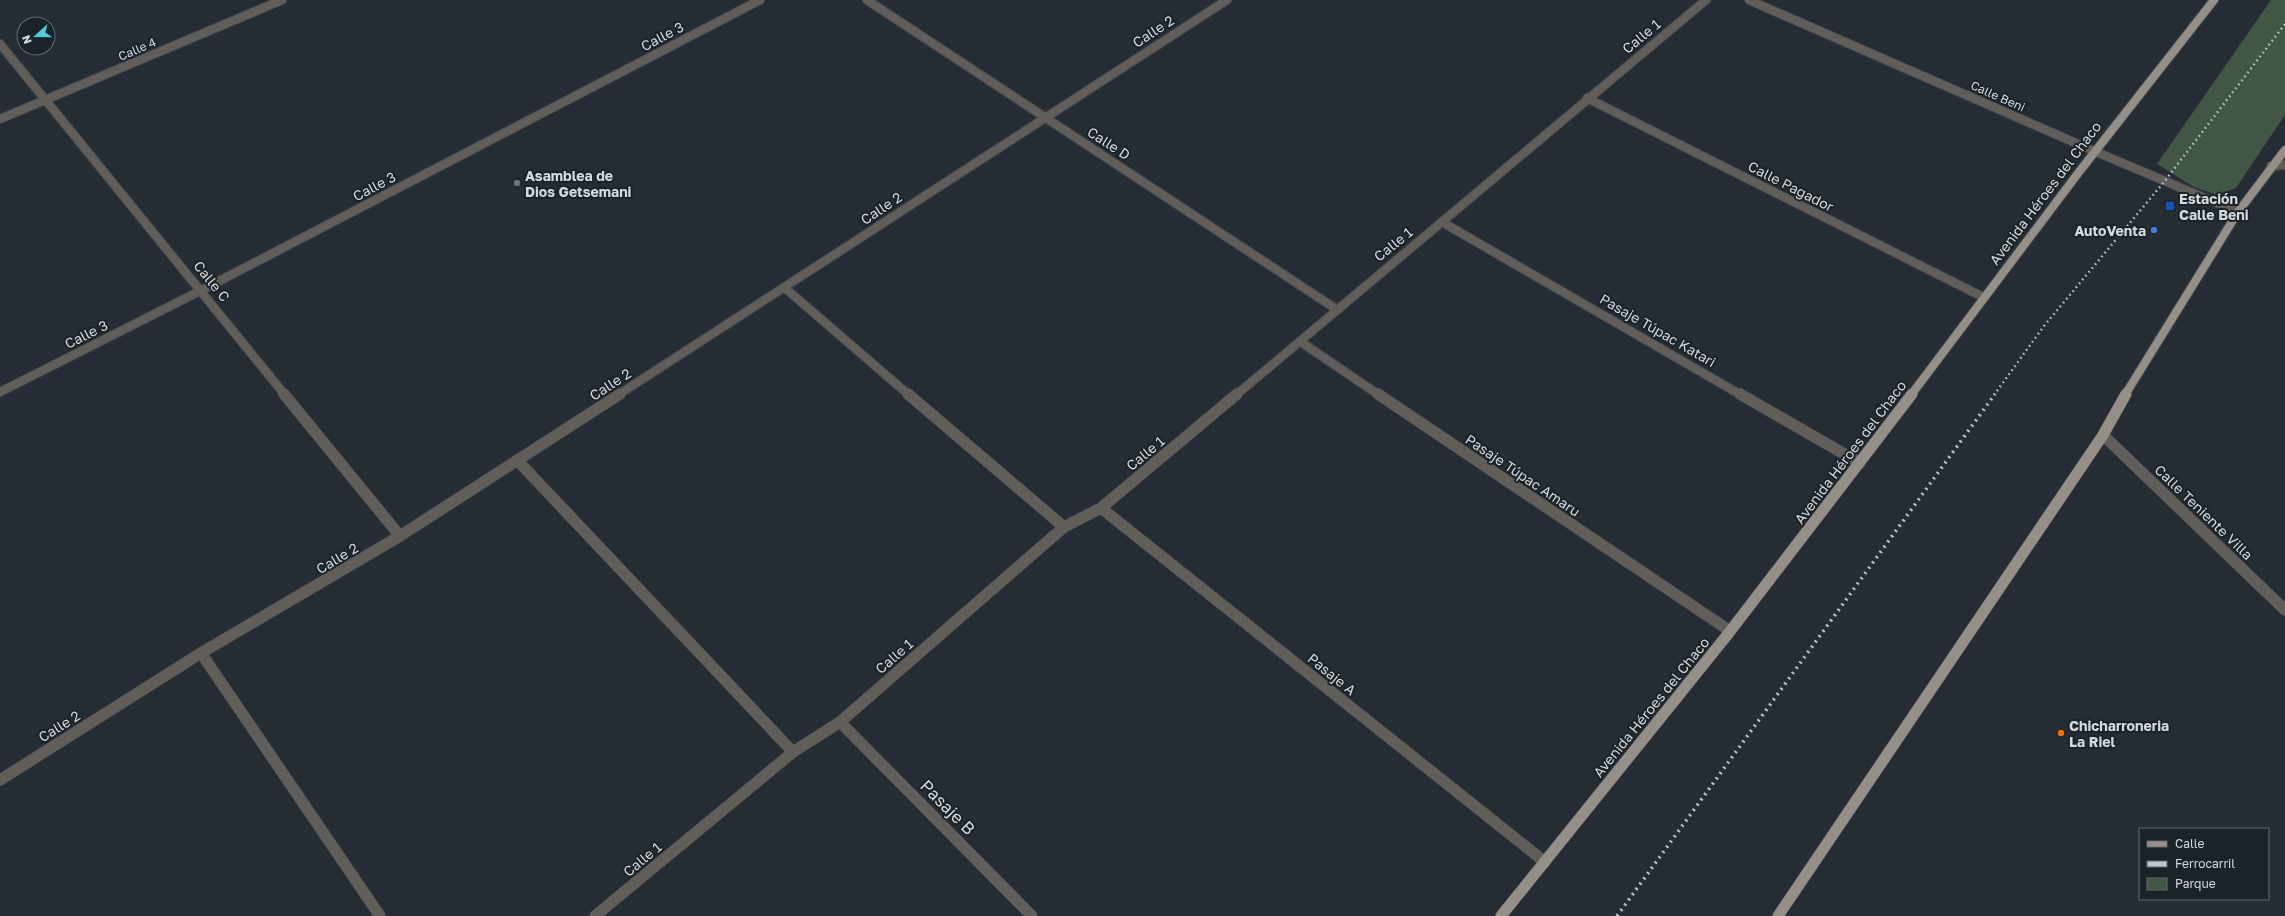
<svg xmlns="http://www.w3.org/2000/svg" width="2285" height="916" font-family="'Golos Text',sans-serif">
<rect width="100%" height="100%" fill="#252c33"/>
<polygon fill="#425645" points="2271,0 2285,0 2285,115 2236,188 2217,195 2194,187 2157,164"/>
<g fill="none" stroke-linecap="round" stroke-linejoin="round">
<g stroke="#41484f" stroke-width="10">
<g id="minor-far1">
<polyline points="867,0 1336,309"/>
<polyline points="0,44 285,395"/>
<polyline points="1587,98 1983,297"/>
<polyline points="0,119 282,0"/>
<polyline points="2094,151 2238,212"/>
<polyline points="2271,166 2285,165"/>
<polyline points="1442,222 1741,395"/>
<polyline points="785,288 909,395"/>
<polyline points="1301,342 1379,395"/>
<polyline points="0,392 202,290 760,0"/>
<polyline points="618,395 1227,0"/>
<polyline points="1236,395 1706,0"/>
</g>
</g>
<g stroke="#41484f" stroke-width="12">
<g id="minor">
<polyline points="284,394 400,536"/>
<polyline points="908,394 1064,527"/>
<polyline points="1378,394 1730,631"/>
<polyline points="1740,394 1860,463"/>
<polyline points="2103,435 2285,610"/>
<polyline points="517,460 793,752"/>
<polyline points="1101,508 1545,862"/>
<polyline points="201,653 380,916"/>
<polyline points="840,722 1032,916"/>
<polyline points="0,780 201,653 400,536 620,394"/>
<polyline points="595,916 793,752 840,722 1064,527 1101,508 1237,394"/>
</g>
</g>
<g stroke="#41484f" stroke-width="10">
<polyline id="tertiary" points="1749,0 2094,151"/>
</g>
<g stroke="#41484f" stroke-width="10">
<g id="primary-far1">
<polyline points="1911,395 2079,172 2214,0"/>
<polyline points="2125,395 2238,212 2285,150"/>
</g>
</g>
<g stroke="#41484f" stroke-width="12">
<g id="primary">
<polyline points="1501,916 1728,634 1912,394"/>
<polyline points="1778,916 2103,435 2126,394"/>
</g>
</g>
<use href="#minor-far1" stroke="#615e5a" stroke-width="8"/>
<use href="#minor" stroke="#615e5a" stroke-width="11"/>
<use href="#tertiary" stroke="#615e5a" stroke-width="8"/>
<use href="#primary-far1" stroke="#968f87" stroke-width="8"/>
<use href="#primary" stroke="#968f87" stroke-width="11"/>
<polyline stroke="#bec3c9" stroke-width="2.5" stroke-dasharray="1.5 3.5" stroke-linecap="butt" points="1994,395 2044,326 2164,182 2285,24"/>
<polyline stroke="#bec3c9" stroke-width="3.5" stroke-dasharray="2 4.5" stroke-linecap="butt" points="1617,916 1995,394"/>
</g>
<circle fill="#6b7280" stroke="#1b2329" stroke-width="1.5" cx="517" cy="183" r="4"/>
<rect fill="#1a4fb4" stroke="#1b2329" stroke-width="1.5" x="2165" y="201" width="10" height="10" rx="2"/>
<circle fill="#3f7fe0" stroke="#1b2329" stroke-width="1.5" cx="2154" cy="230" r="4"/>
<circle fill="#e8710a" stroke="#1b2329" stroke-width="1.5" cx="2061" cy="733" r="4"/>
<g text-anchor="middle" dominant-baseline="central" stroke-width="4" stroke-linejoin="round" paint-order="stroke">
<g font-size="12" fill="#d5dadf" stroke="#1b2329">
<text transform="translate(137 49) rotate(-23)">Calle 4</text>
<text transform="translate(1998 96) rotate(24)">Calle Beni</text>
</g>
<g font-size="14" fill="#d5dadf" stroke="#1b2329">
<text transform="translate(1153 31) rotate(-33)">Calle 2</text>
<text transform="translate(662 36) rotate(-28)">Calle 3</text>
<text transform="translate(1641 36) rotate(-40)">Calle 1</text>
<text transform="translate(1109 143) rotate(33)">Calle D</text>
<text transform="translate(374 186) rotate(-28)">Calle 3</text>
<text transform="translate(1791 186) rotate(27)">Calle Pagador</text>
<text transform="translate(2045 193) rotate(-53)">Avenida Héroes del Chaco</text>
<text transform="translate(881 208) rotate(-34)">Calle 2</text>
<text transform="translate(1393 244) rotate(-39)">Calle 1</text>
<text transform="translate(212 281) rotate(51)">Calle C</text>
<text transform="translate(1658 330) rotate(30)">Pasaje Túpac Katari</text>
<text transform="translate(86 334) rotate(-27)">Calle 3</text>
<text transform="translate(610 384) rotate(-33)">Calle 2</text>
<text transform="translate(1850 452) rotate(-53)">Avenida Héroes del Chaco</text>
<text transform="translate(1145 453) rotate(-40)">Calle 1</text>
<text transform="translate(1523 475) rotate(34)">Pasaje Túpac Amaru</text>
<text transform="translate(2204 512) rotate(44)">Calle Teniente Villa</text>
<text transform="translate(337 558) rotate(-31)">Calle 2</text>
<text transform="translate(894 656) rotate(-41)">Calle 1</text>
<text transform="translate(1332 674) rotate(39)">Pasaje A</text>
<text transform="translate(1651 707) rotate(-51)">Avenida Héroes del Chaco</text>
<text transform="translate(59 726) rotate(-32)">Calle 2</text>
<text transform="translate(642 859) rotate(-40)">Calle 1</text>
</g>
<g font-size="14" font-weight="bold" fill="#d5dadf" stroke="#1b2329" text-anchor="start">
<text x="525" y="175">Asamblea de<tspan x="525" dy="16">Dios Getsemani</tspan></text>
<text x="2179" y="198">Estación<tspan x="2179" dy="16">Calle Beni</tspan></text>
<text x="2146" y="230" text-anchor="end">AutoVenta</text>
<text x="2069" y="725">Chicharroneria<tspan x="2069" dy="16">La Riel</tspan></text>
</g>
<g font-size="17" fill="#d5dadf" stroke="#1b2329">
<text transform="translate(948 807) rotate(45)">Pasaje B</text>
</g>
</g>
<rect x="2139" y="828" width="130" height="72" fill="#1b2329" stroke="#656c72"/>
<rect x="2147" y="841" width="20" height="6" fill="#968f87" stroke="#656c72"/>
<text x="2175" y="848" font-size="12" fill="#d5dadf">Calle</text>
<rect x="2147" y="861" width="20" height="6" fill="#bec3c9" stroke="#656c72"/>
<text x="2175" y="868" font-size="12" fill="#d5dadf">Ferrocarril</text>
<rect x="2147" y="878" width="20" height="12" fill="#425645" stroke="#656c72"/>
<text x="2175" y="888" font-size="12" fill="#d5dadf">Parque</text>
<g transform="translate(36 36) rotate(249)"><circle r="19" fill="#1b2329" stroke="#656c72"/>
<path d="M0-3L7 15L0 10L-7 15Z" fill="#52ccd6"/>
<text y="-6" font-size="11" font-weight="bold" text-anchor="middle" fill="#d5dadf">N</text>
</g>
</svg>
